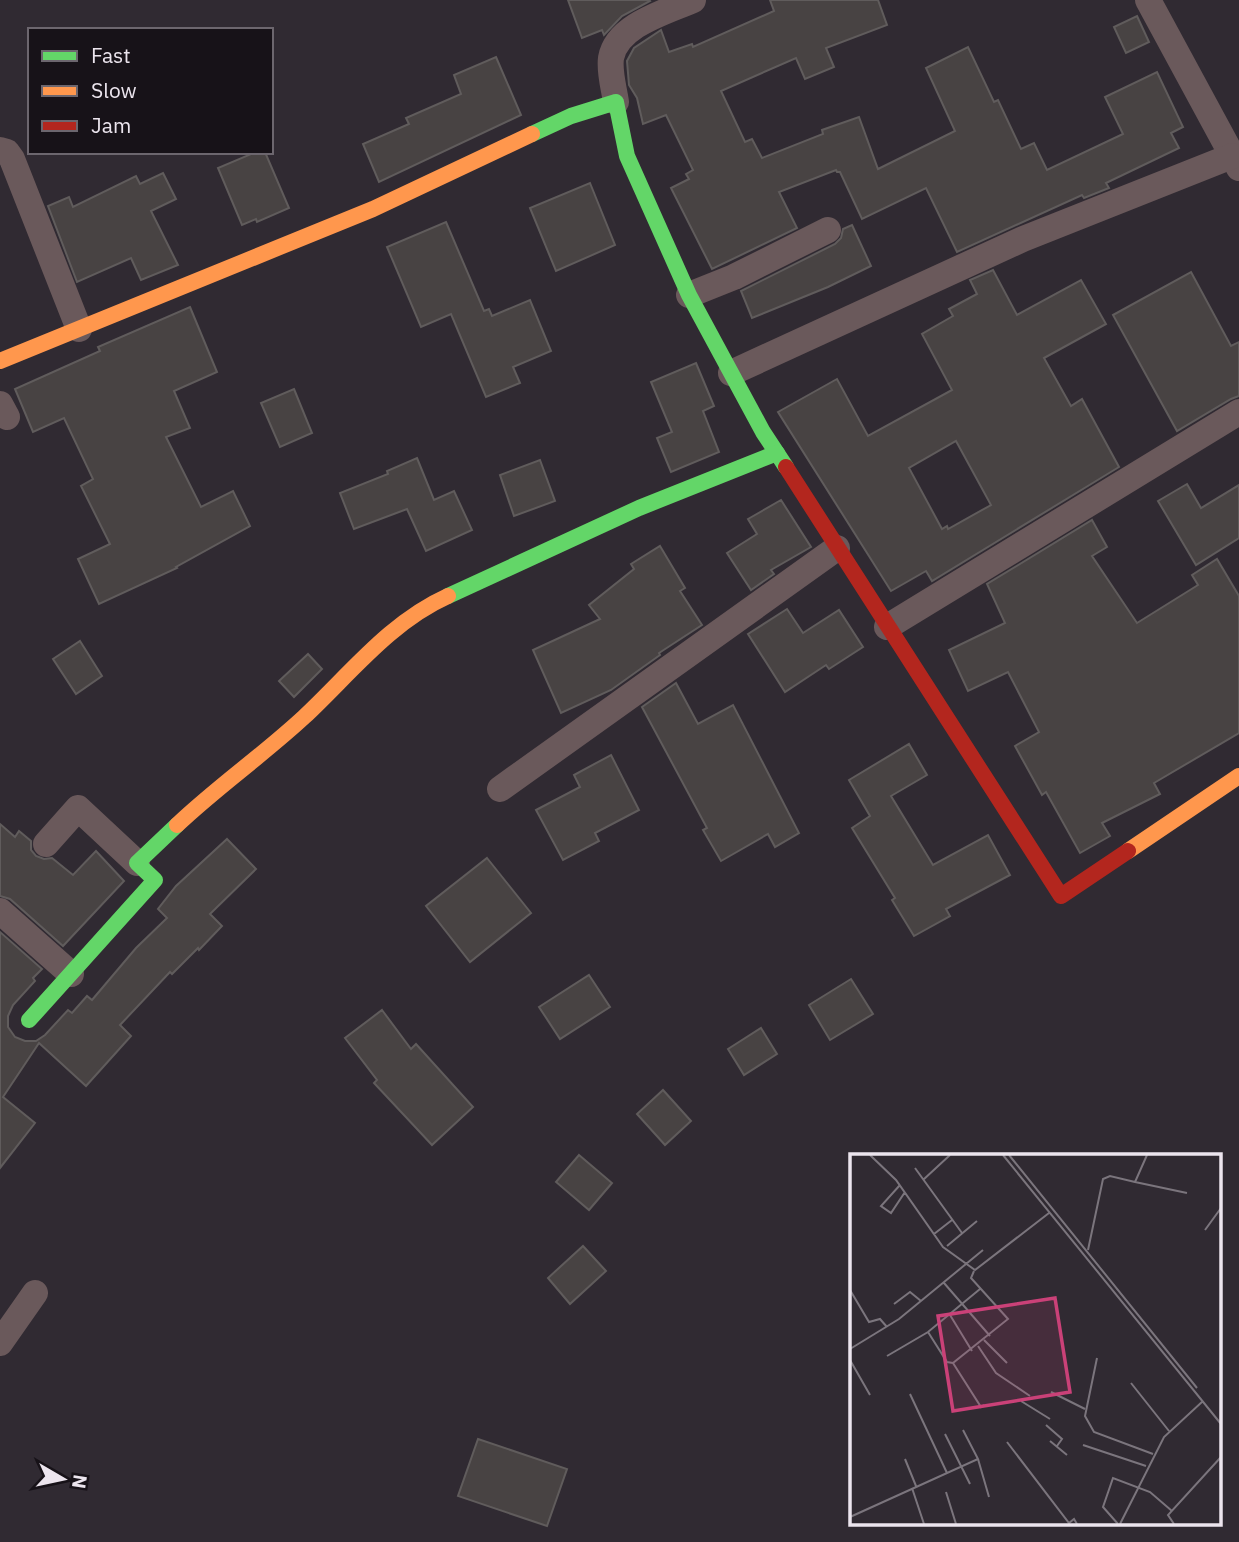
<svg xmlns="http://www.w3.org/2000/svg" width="1239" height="1542" font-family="'IBM Plex Sans',sans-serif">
<rect width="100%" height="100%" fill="#302a32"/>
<g fill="#484343" stroke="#605c5c" stroke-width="2" fill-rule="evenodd">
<polygon points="568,0 649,0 650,1 622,16 604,35 602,30 582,38"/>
<polygon points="770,0 878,0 887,25 826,48 834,67 805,79 796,58 721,91 745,142 752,139 762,158 823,134 822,130 859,117 878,169 955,131 926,68 968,47 994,102 998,100 1021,149 1034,143 1047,170 1123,134 1105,97 1157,72 1183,127 1171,133 1179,148 1106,183 1109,188 1084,198 1082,195 957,252 926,188 862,219 840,172 837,172 836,170 779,192 797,228 712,269 671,188 689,179 686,174 693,170 666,115 643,124 637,98 629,85 627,61 634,48 661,30 669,52 692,44 693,47 774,11"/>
<polygon points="1137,16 1149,42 1126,53 1114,27"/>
<polygon points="496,57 521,115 379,182 363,144 409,124 406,118 461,94 454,75"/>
<polygon points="256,152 265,152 289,208 257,222 256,219 242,225 218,168"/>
<polygon points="163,173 176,199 151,211 178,265 141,280 131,258 77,282 48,206 69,197 73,207 136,176 140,184"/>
<polygon points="590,183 615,245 556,271 530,208"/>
<polygon points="446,222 484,311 489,309 492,316 530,300 551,351 513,367 520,383 486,397 451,314 421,327 387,247"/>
<polygon points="852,225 871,266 828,287 752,318 741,291 835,244 841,238 843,229"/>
<path d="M993 270 1017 315 1081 280 1106 324 1044 358 1071 406 1082 399 1119 467 932 581 926 571 891 591 778 412 837 379 868 436 952 390 922 334 953 316 949 309 977 294 970 280ZM956 441 991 505 948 529 947 526 942 529 909 468Z"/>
<polygon points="1191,272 1231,346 1239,342 1239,396 1231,399 1177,431 1113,315"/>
<polygon points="190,307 217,372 174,391 190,428 166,437 201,507 233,491 250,526 176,567 177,568 99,604 78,559 110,544 81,486 93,479 64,418 33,432 15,389 100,351 98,347"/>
<polygon points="696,363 714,406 703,411 719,452 671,472 657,438 672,432 651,382"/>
<polygon points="294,389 312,433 280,447 261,403"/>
<polygon points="417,458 434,500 454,491 472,530 426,551 407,509 354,529 340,493 388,474 387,471"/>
<polygon points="540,460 555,501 514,516 500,475"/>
<polygon points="1187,484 1201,508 1239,485 1239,538 1196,565 1158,501"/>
<polygon points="781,500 811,547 771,570 774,574 751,590 727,553 757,534 748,519"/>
<polygon points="1092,520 1107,547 1092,556 1137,623 1198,585 1192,575 1217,559 1239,596 1239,733 1154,783 1160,794 1102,823 1110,836 1080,853 1046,792 1042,795 1015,746 1039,732 1008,672 968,691 949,650 1005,623 987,584"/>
<polygon points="660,546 685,588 680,591 702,625 659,653 660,655 611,690 561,713 533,650 600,619 589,605 634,569 631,564"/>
<polygon points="787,609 803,633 839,610 863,647 829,669 826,665 785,692 748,634"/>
<polygon points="80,641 102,676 76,694 53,659"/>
<polygon points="308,654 322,669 294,697 279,681"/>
<polygon points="676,683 698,724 733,705 799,833 775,847 768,834 721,861 703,830 707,828 642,707"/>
<polygon points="909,744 927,775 891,796 933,865 988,835 1010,875 946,909 950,916 914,936 892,900 895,898 852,828 870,816 849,780"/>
<polygon points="611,755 639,810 595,833 599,841 563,860 536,810 580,787 574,775"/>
<polygon points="0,824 15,837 19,831 31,841 31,850 36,856 44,859 52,858 73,875 96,851 124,881 63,946 10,899 0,896"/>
<polygon points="227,839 256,869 210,914 222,926 199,950 198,948 172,974 170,972 120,1025 131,1036 86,1086 39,1043 3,1097 35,1123 0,1168 0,932 42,969 33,978 35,981 13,1005 8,1016 8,1027 15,1037 25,1041 36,1041 45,1035 68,1010 72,1013 87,996 92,1000 136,948 167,918 158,909 176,886"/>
<polygon points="487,858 531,913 470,962 426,906"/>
<polygon points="589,975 610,1007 560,1039 539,1007"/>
<polygon points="851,979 873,1014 830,1040 809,1005"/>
<polygon points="382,1010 411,1049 416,1044 473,1107 432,1145 374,1083 377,1080 345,1038"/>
<polygon points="761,1028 777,1054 744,1075 728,1049"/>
<polygon points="663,1090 691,1121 665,1145 637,1114"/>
<polygon points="579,1155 612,1183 589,1210 556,1182"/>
<polygon points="583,1246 606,1271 570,1304 548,1278"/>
<polygon points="478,1439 567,1469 547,1526 458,1496"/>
</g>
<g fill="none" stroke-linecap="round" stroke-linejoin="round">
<g stroke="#6a595b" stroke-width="26">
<polyline points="1148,0 1239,168"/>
<path d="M616 102C614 88 609 72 611 58 617 25 666 12 693 0"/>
<polyline points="0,150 7,152 12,159 79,329"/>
<polyline points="689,295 734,277 828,230"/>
<polyline points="731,373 1023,239 1232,156"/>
<polyline points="0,404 7,417"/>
<polyline points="887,627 1239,412"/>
<polyline points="500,789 837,548"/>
<polyline points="46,844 78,808 137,863"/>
<polyline points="0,911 71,974"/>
<polyline points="0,1343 35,1293"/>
</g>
<g stroke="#63d668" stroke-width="16">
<polyline points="532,134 571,116 616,102 627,156 689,295 763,432 786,467"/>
<polyline points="448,596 639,508 777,453"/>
<polyline points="29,1020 155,880 137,863 177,825"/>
</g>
<g stroke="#ff974d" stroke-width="16">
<polyline points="0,361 373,209 532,134"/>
<path d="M177 825C217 787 263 755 304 717 350 674 390 622 448 596"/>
<polyline points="1128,851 1239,776"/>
</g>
<polyline stroke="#b3261e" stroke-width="16" points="786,467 1061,896 1128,851"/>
</g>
<g transform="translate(850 1154)">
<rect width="371" height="371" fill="#302a32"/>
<path fill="none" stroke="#7b757d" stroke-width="2" d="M20 1 46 26 93 93 125 116 199 59M153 1 371 270M159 1 347 234M297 1 285 28 337 39M65 14 112 79M73 26 100 1M50 31 31 52 41 59 55 38M355 76 371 54M84 80 102 66M97 92 127 67M238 96 253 25 260 22 285 28M124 117 121 124 158 165 103 209 131 253 134 251M94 129 140 182M0 136 19 168 30 165 37 173M44 150 60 138 71 147M100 161 122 197M78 178 97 208 103 209M134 186 157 209M128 192 146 219 180 242M0 195 49 165 133 96M37 202 78 178 130 135M247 204 235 262 244 278 303 300M0 206 20 241M281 229 319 277M201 238 235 255M60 240 97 319M171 247 200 265M196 271 212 285 207 292M95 280 120 330M200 287 217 301M157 288 219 369 224 365 227 370M233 291 296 312M55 305 66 332M128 305 139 343M62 334 74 370M96 338 106 370M0 363 128 305 113 276M268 370 253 353 263 324 300 338 322 357M270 370 314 283 353 247M324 370 318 361 371 303"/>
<path fill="#ca4178" fill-opacity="0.15" stroke="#ca4178" stroke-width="3.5" d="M205 144 220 238 103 257 88 162Z"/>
<rect width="371" height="371" fill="none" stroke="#ece5ee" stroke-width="3.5"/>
</g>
<rect x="28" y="28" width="245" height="126" fill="#171218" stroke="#6c666e" stroke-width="2"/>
<rect x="42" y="51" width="35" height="10" fill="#63d668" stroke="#6c666e" stroke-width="2"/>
<text x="91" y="63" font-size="21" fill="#ece5ee">Fast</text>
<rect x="42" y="86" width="35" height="10" fill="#ff974d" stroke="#6c666e" stroke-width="2"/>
<text x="91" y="98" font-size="21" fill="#ece5ee">Slow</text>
<rect x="42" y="121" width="35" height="10" fill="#b3261e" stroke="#6c666e" stroke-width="2"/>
<text x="91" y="133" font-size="21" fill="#ece5ee">Jam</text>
<g transform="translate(63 1479) rotate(99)" stroke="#171218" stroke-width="5" paint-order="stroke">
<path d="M0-5L12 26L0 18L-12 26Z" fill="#ece5ee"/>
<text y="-10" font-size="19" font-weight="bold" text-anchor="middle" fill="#ece5ee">N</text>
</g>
</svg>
